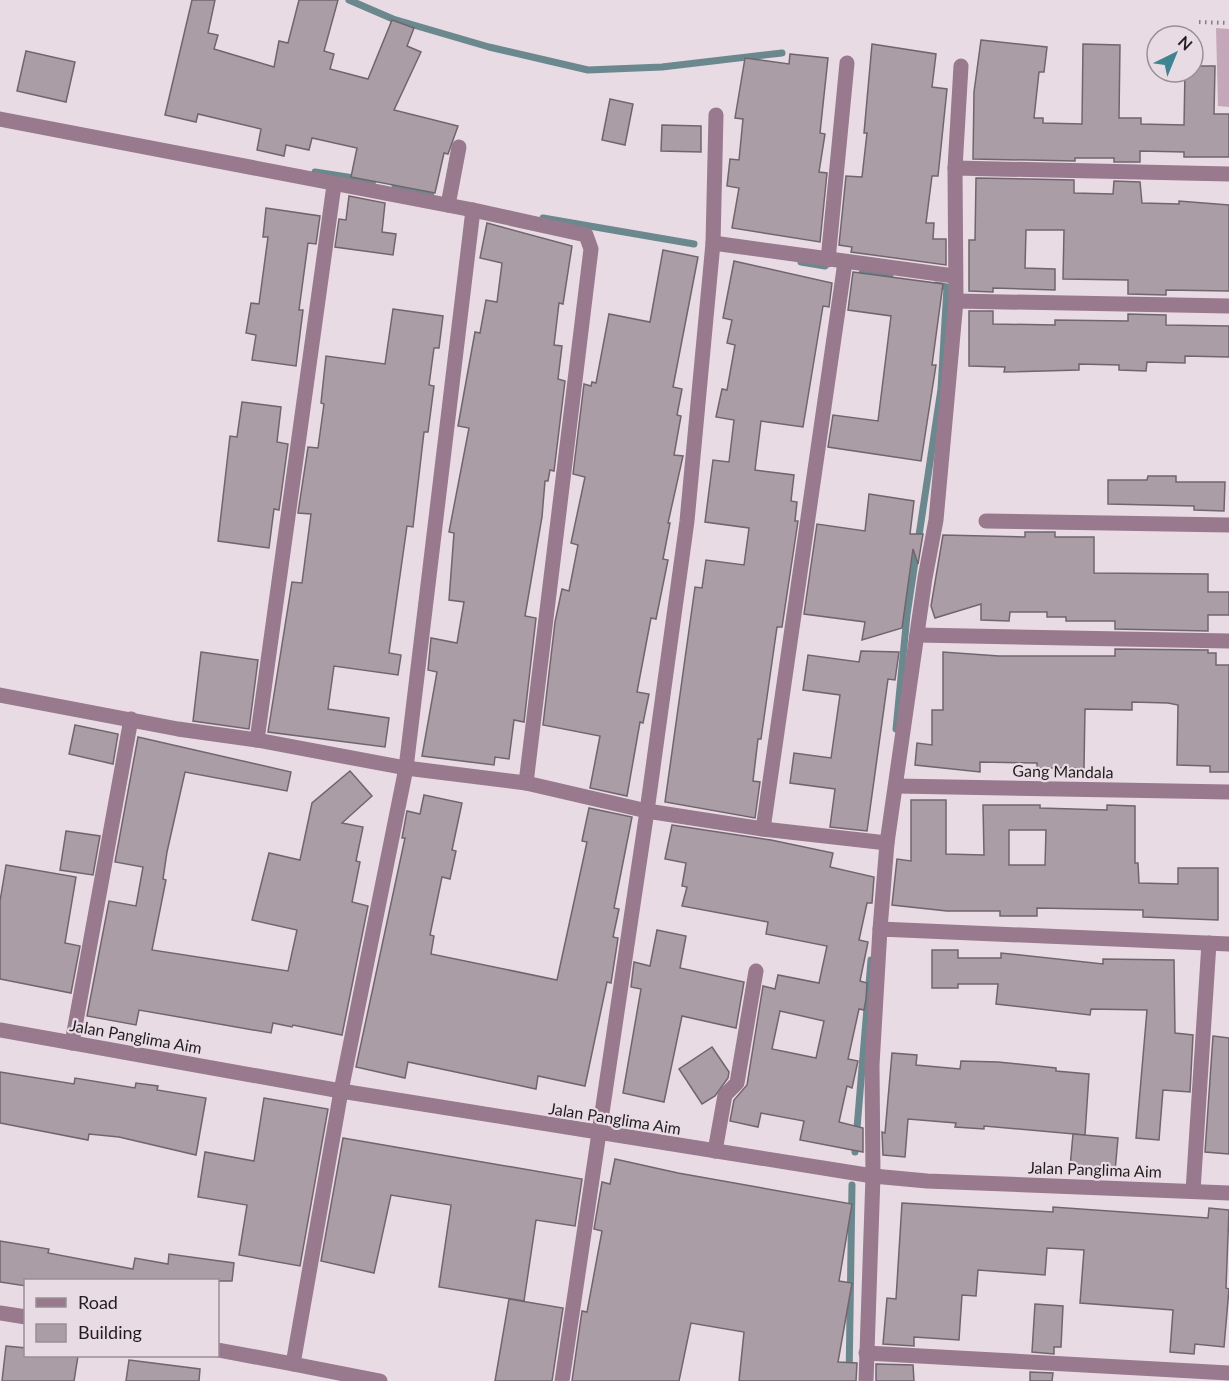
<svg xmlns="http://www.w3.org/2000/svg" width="1229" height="1381" font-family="Lato,sans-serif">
<rect width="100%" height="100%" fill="#e9dbe4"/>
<polygon fill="#c4a8ba" points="1216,28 1229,29 1229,107 1218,106"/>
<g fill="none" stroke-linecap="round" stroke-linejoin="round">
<g stroke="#6c888f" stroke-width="7">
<polyline points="349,0 393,19 489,47 588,70 662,67 782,53"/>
<polyline points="315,172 373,181"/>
<polyline points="395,185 431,193"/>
<polyline points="543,218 694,244"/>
<polyline points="801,262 825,266"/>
<polyline points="862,273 890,277"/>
<polyline points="896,729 907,615 941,389 947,287 936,285"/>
<polyline points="855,1152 871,960"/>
<polyline points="849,1381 852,1185"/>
</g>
</g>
<g fill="#aa9da5" stroke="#71656d" stroke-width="1.5" fill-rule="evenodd">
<polygon points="192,0 215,0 208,33 218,35 214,49 274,67 279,41 288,43 299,0 338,0 324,51 334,54 330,69 368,79 392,20 414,28 407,46 421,52 394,110 458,126 448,154 444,153 435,193 351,177 357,148 312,138 309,150 286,145 284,156 257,150 261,129 198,114 196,122 165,115"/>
<polygon points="981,40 1047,47 1044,72 1039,72 1034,118 1043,118 1043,123 1082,124 1083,44 1120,45 1119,118 1141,118 1141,124 1184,125 1185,72 1193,72 1193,66 1215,66 1214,114 1229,114 1229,157 1184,157 1184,152 1140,151 1140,162 1114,162 1114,158 1075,158 1075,161 973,159 974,92"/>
<polygon points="872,44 936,54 932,87 947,89 938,176 932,176 926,223 934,223 933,239 946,239 946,265 851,252 852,247 839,245 846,176 862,177 867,133 864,133"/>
<polygon points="26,51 75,62 66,102 17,91"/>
<polygon points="790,54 828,58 820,133 825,134 819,172 827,173 820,242 732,228 739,188 727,186 730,159 739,160 743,119 735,118 745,58 789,64"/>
<polygon points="610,99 633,104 625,145 602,140"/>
<polygon points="662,125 701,126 701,152 661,151"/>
<polygon points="976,178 1074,180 1074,193 1113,194 1114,181 1140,182 1142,203 1179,204 1179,201 1229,205 1229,291 1166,290 1166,295 1128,294 1128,280 1063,279 1064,230 1026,230 1025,268 1055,269 1055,290 993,288 993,292 969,291 969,240 975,240"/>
<polygon points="349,196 385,203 382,232 396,234 393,255 335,247 339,219 346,220"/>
<polygon points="266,208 320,216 316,244 308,243 299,310 303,310 296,366 252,360 256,335 246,333 251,303 259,304 268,237 263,237"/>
<polygon points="487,223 572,246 563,304 559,303 554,345 562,346 558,379 565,381 554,471 550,470 548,481 545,481 542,517 525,616 536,618 524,722 514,720 509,759 495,757 494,765 422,756 437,672 428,670 431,638 457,643 464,602 449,600 454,533 449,532 469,428 458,426 475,332 480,333 486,300 497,302 502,263 480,258"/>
<polygon points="663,250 698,257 673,387 682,389 677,415 681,416 674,455 683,456 668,523 670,523 663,559 668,560 656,619 651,618 637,692 649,694 643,723 640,722 627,796 590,788 600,736 543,725 555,622 562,589 569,591 578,545 571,543 585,477 573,474 584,384 591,386 592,382 596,383 609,314 650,322"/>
<polygon points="734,261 832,283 829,307 823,306 803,427 761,421 755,470 794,475 791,501 797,502 795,521 798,521 782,627 777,627 761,739 758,739 753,781 760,782 755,818 665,802 695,587 702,588 706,560 744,565 749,528 705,522 713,460 729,462 734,420 716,417 722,389 727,390 735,345 727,343 732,320 723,318"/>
<polygon points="853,272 943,284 932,365 936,365 921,461 828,447 833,415 878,421 891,316 848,310"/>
<polygon points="393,309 443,316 439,348 434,348 429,385 434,386 428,432 424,432 413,527 407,526 389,653 401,655 398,675 334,666 328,709 389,718 385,747 268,732 292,582 302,583 311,514 298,513 308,447 318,448 324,404 321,403 326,356 385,364"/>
<polygon points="969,311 993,311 993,324 1055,325 1055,320 1128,321 1128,314 1166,315 1166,325 1229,326 1229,357 1185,356 1185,363 1147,362 1146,371 1119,370 1119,365 1079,364 1079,370 1004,372 1005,367 969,366"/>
<polygon points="242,402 281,407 277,442 288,444 279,510 274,509 269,548 218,541 230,436 237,437"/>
<polygon points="1148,476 1176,476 1176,482 1225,482 1224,511 1194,510 1194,506 1108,504 1108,480 1147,480"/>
<polygon points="869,494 914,501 910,534 923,534 918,564 913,549 902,628 862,640 865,622 804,614 817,524 865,531"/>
<polygon points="1025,532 1055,532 1055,537 1094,537 1094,573 1208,574 1208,592 1229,592 1229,615 1208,615 1208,631 1115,629 1115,621 1066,621 1066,617 1047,617 1047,612 1010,612 1009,621 981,620 981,604 935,618 931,606 943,535 1025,537"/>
<polygon points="1115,649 1208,650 1208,653 1216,653 1216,665 1229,665 1229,772 1210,772 1210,766 1177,765 1178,705 1168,703 1132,702 1132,710 1085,709 1084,768 1037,768 1037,763 980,762 980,772 915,765 917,743 932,745 932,710 943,710 943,652 999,656 1115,656"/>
<polygon points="861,651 899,652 895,680 888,679 867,831 830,827 835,789 790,783 794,753 831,758 840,695 803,690 808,655 859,662"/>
<polygon points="201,652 258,660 249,729 193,721"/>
<polygon points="75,725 118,734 113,764 69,754"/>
<polygon points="138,737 291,772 287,791 185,772 167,852 163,879 166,880 152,950 288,971 297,930 252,920 269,853 300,860 312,803 350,771 372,796 342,823 363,827 356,861 360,862 352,902 368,906 342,1035 293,1025 292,1027 273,1023 271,1033 139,1010 136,1025 87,1016 109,901 136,906 143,867 115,862"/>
<polygon points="424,795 462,803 452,850 456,851 450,879 442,877 430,935 434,936 431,954 557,980 587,842 582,841 589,808 632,817 614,908 619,909 613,937 618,938 611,983 607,982 585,1086 538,1076 536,1089 408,1062 405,1078 356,1067 405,838 402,838 407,811 420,814"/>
<path d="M911 800H946V854L984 855 983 805H1040V808L1107 810V805L1135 806V863H1138L1139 883 1178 884V868H1218V920L1143 917V910L1037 908V916H1000V911H947L892 905 897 859 911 861ZM1009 830H1046L1045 865H1009Z"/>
<path d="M672 825 771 840 833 853 830 867 874 877 872 903H867L859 940 868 942 860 981 867 983 866 999 864 1010 859 1009 848 1059 858 1061 852 1088 847 1086 839 1122 863 1128V1152L800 1140 804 1121 761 1113 758 1127 730 1121 734 1100 747 1085 763 986 775 989 778 975 819 983 827 946 766 934 768 922 682 906 687 887 682 886 686 863 665 859ZM780 1011 824 1021 816 1058 772 1049Z"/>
<polygon points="66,831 100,836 93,875 60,870"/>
<polygon points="6,865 76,877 65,943 80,946 71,993 0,979 0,901"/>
<polygon points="657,930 686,936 680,968 744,982 736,1028 682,1016 664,1102 623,1093 641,989 631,987 634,962 650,966"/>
<polygon points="932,950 958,950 958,958 1001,958 1001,953 1103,964 1103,959 1174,960 1175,1033 1193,1035 1190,1092 1163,1090 1159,1140 1136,1138 1147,1010 1091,1009 1090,1015 996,1004 998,984 958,984 958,988 932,988"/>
<polygon points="1213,1036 1229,1038 1229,1154 1205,1152"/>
<polygon points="712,1047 729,1072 728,1078 715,1096 702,1104 679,1069"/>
<polygon points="892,1053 917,1055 916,1065 960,1069 961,1061 998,1062 1056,1068 1056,1071 1089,1074 1085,1135 984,1126 984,1129 955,1127 956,1123 908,1119 905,1157 883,1155 882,1132 885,1133"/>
<polygon points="0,1072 74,1084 75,1078 135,1088 136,1083 158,1086 157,1090 206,1098 196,1155 119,1137 89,1134 88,1140 0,1123"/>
<polygon points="264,1098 328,1109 300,1266 239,1255 247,1205 198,1197 205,1152 254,1161"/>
<polygon points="1073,1134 1118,1138 1115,1171 1070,1167"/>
<polygon points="343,1138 582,1179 575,1226 536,1220 524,1301 439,1287 451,1205 391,1195 374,1273 321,1261"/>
<polygon points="615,1159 678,1173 852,1204 839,1281 852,1283 838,1362 857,1363 856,1381 739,1381 744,1332 691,1323 679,1381 572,1381 582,1311 587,1312 602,1231 594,1229 602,1182 610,1184"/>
<polygon points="902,1203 1053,1212 1053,1207 1208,1218 1209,1208 1229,1210 1226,1288 1229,1289 1224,1347 1195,1344 1194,1354 1170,1352 1173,1310 1080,1303 1084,1250 1047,1248 1045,1275 978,1270 976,1296 962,1295 959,1340 914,1337 914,1346 883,1344 887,1298 896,1299"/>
<polygon points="0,1241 49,1249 48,1253 133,1269 135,1258 168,1264 169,1254 234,1263 232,1281 26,1281 26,1286 0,1282"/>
<polygon points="509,1299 563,1308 552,1381 495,1381"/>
<polygon points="1035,1304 1063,1306 1061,1347 1054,1347 1054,1354 1032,1352"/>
<polygon points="6,1346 26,1348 26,1356 78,1356 74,1381 2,1381"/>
<polygon points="129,1360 200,1369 199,1381 126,1381"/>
<polygon points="876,1364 913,1365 914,1381 876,1381"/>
<polygon points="1030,1372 1053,1373 1052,1381 1030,1381"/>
</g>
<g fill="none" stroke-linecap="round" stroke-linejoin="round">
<polyline stroke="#857c82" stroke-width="4" stroke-dasharray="1.5 4.5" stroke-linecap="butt" points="1199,22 1229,23"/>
<g stroke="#98798d" stroke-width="15">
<polyline points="0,119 473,210 586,235 591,249 526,783"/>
<polyline points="955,168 961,66"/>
<polyline points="448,205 459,147"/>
<polyline points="713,243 954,276"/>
<polyline points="828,260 847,63"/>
<polyline points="956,301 1229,306"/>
<polyline points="986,521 1229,525"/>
<polyline points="917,635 1229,641"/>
<polyline points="0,695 178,729 257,740 406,768 526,783 647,811 763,829 887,843 925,578 936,520 956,301 955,168 1229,174"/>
<polyline points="257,740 334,185"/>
<polyline points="896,786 1229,792"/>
<polyline points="763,829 845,262"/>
<polyline points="880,929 887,843"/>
<polyline points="0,1030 341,1091 873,1176 927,1181 1229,1193"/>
<polyline points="72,1043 131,719"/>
<polyline points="715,1151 725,1095 737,1083 756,971"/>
<polyline points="1193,1191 1209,943"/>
<polyline points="0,1313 26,1317"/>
<polyline points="218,1350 293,1364"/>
<polyline points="866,1353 1229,1373"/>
<polyline points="380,1381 293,1364 341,1091 406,768 473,210"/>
<polyline points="562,1381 647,811 687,521 713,243 716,115"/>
<polyline points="866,1381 873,1176 872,1065 880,929 1229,944"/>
</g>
</g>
<g text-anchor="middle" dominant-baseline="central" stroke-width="4.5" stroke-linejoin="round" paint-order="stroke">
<g font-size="16" fill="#221d20" stroke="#e9dbe4">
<text transform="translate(1063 771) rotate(1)">Gang Mandala</text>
<text transform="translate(136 1036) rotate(10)">Jalan Panglima Aim</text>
<text transform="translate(615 1118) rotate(9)">Jalan Panglima Aim</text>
<text transform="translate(1095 1169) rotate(2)">Jalan Panglima Aim</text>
</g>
</g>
<rect x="24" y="1279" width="195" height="78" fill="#e9dbe4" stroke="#998f96" stroke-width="1.5"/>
<rect x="36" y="1298" width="30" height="9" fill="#98798d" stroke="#998f96" stroke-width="1.5"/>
<text x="78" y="1309" font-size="18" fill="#221d20">Road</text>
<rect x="36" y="1324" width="30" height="18" fill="#aa9da5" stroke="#998f96" stroke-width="1.5"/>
<text x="78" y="1339" font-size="18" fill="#221d20">Building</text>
<g transform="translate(1175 54) rotate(43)"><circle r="28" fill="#e9dbe4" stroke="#998f96" stroke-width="1.5"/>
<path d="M0-4.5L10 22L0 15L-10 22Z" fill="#3f8491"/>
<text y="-9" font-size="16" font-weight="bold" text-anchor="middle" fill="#221d20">N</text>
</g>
</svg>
